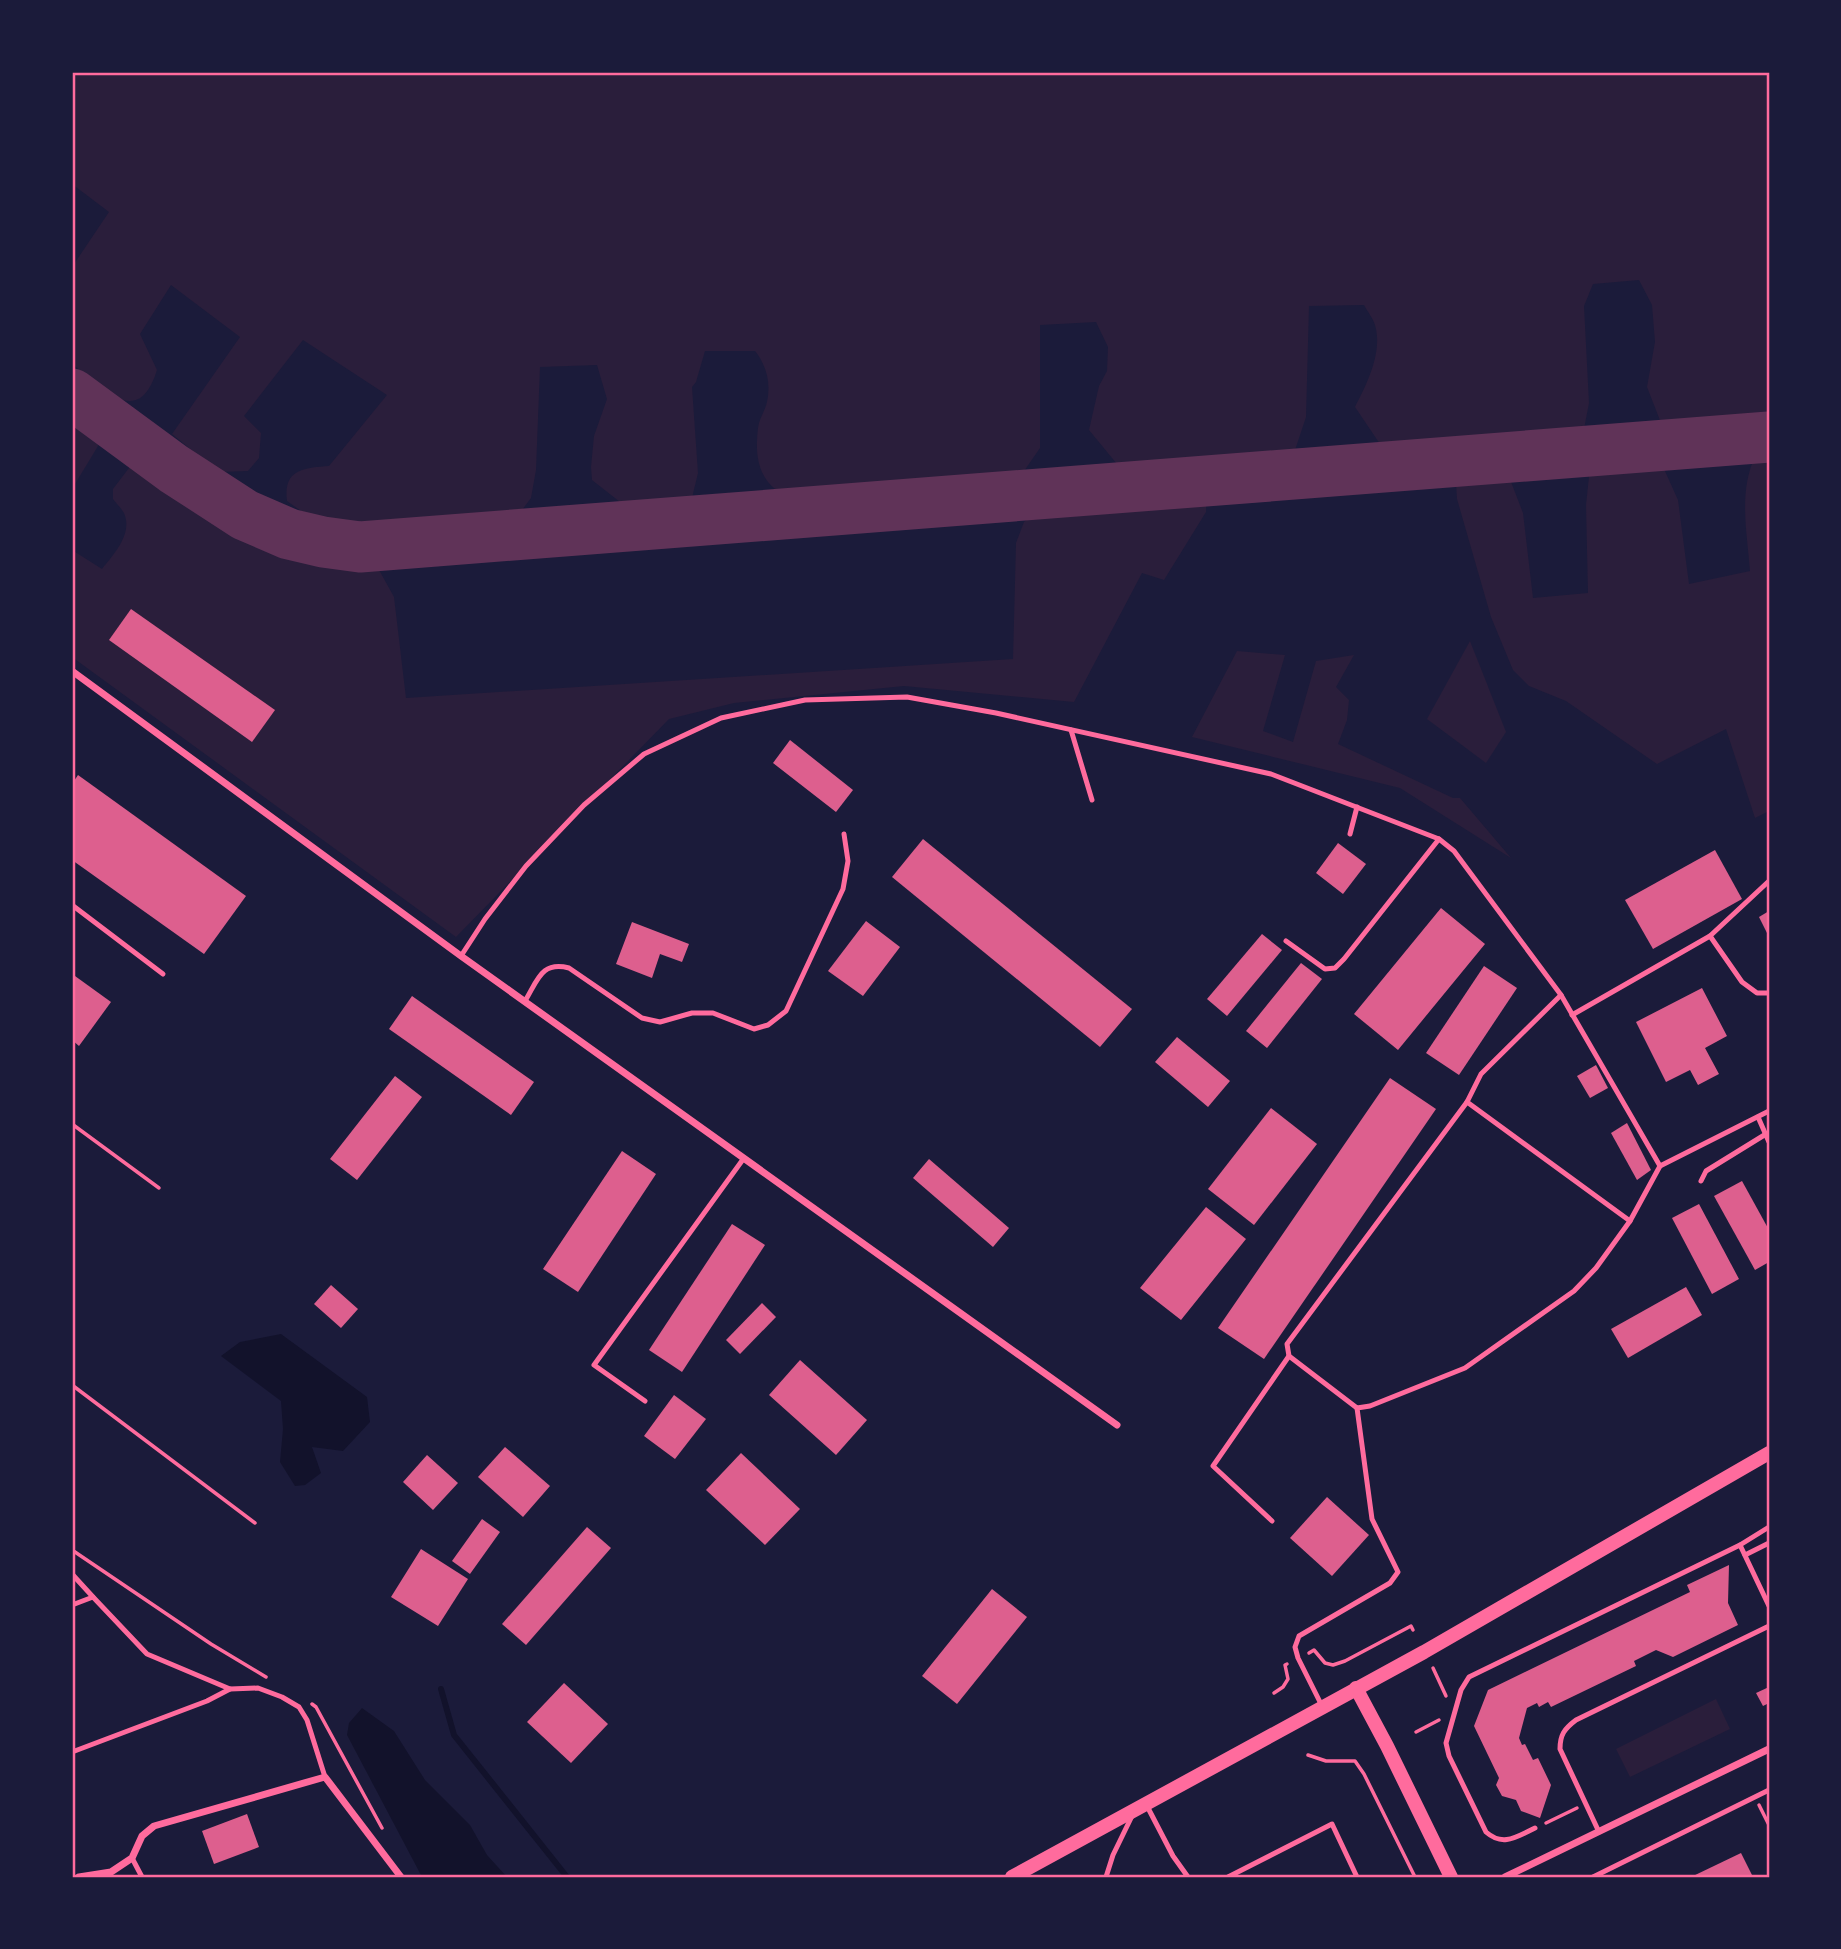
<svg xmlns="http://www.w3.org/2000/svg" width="1841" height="1949" font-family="'PT Sans Narrow',sans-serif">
<rect width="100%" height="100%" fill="#1b1b3a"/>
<g fill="#2a1e3b">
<path d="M72 72H1769V415L1661 423 1647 387 1655 342 1652 305 1639 280 1593 284 1584 306 1589 403 1584 429 1380 444 1355 407C1367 384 1383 352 1375 325 1373 318 1367 311 1364 305L1309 306 1306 417 1295 450 1117 464 1089 430 1099 386 1107 371 1108 347 1096 322 1040 325V448L1022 474 779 492C757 477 755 453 758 428 759 419 765 411 767 402 771 384 767 366 755 351H705L696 382 692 387 698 473 692 498 620 502 592 480 591 467 594 436 607 399 597 365 540 367 536 470 531 498 522 510 373 522 330 520 301 511 287 501C283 469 304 468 329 466L387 395 303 340 244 416 261 433 259 458 248 471 218 472 172 434 240 337 171 285 140 334 157 370C138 431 103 387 72 364V267L109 212 72 184Z"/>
<polygon points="72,412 97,428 98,446 72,489"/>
<path d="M1769 453V811L1755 818 1726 729 1657 764 1566 701 1529 686 1513 670 1491 617 1457 499 1456 483 1469 476 1508 474 1523 513 1533 598 1588 593 1586 505 1590 467 1660 460 1678 500 1689 584 1750 571C1747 530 1738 492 1756 454Z"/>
<path d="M141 463 148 466 206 510 252 534 302 554 363 562 367 569 378 568 394 597 406 698 1013 659 1016 543 1024 522 1039 510 1199 497 1206 503V512L1164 580 1142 573 1074 702 904 686 734 703 669 719 456 937 72 657V550L102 569C114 554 133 534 124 513 121 508 116 503 113 499V489L132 464Z"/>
<polygon points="1470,641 1506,732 1486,763 1427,719"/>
<polygon points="1237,651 1285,655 1263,731 1293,742 1316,661 1354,655 1336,687 1349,700 1347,720 1338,744 1453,798 1460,798 1511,858 1400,788 1192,737"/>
<polygon points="1716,1699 1730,1729 1630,1777 1616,1749"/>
</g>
<g fill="#12122b">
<polygon points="281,1334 367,1397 370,1422 343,1451 312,1447 321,1473 305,1485 295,1486 280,1462 283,1429 281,1401 221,1356 240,1342"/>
<polygon points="362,1708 394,1731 425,1780 470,1825 487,1855 507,1877 422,1877 347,1735 349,1723"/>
</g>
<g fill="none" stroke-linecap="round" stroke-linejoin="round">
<polyline stroke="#12122b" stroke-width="6" points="441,1689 454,1735 567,1877"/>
<polyline stroke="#603358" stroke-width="51" points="72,394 174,469 245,515 289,534 323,542 360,547 1769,437"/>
</g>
<g fill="#dd5f8e">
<polygon points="131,609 275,710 252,742 109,640"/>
<polygon points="790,740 853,790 836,812 773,763"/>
<polygon points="78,775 246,896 204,954 72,860 72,784"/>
<polygon points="923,839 1132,1009 1100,1047 892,877"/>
<polygon points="1338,843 1366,864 1343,894 1316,873"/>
<polygon points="1715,850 1742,899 1653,949 1625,900"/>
<polygon points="1441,908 1485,944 1398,1050 1354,1014"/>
<polygon points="1769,911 1769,937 1759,917"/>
<polygon points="866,921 900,947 863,996 828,971"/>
<polygon points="632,922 689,944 682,962 660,954 652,978 616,964"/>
<polygon points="1262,934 1282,950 1227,1016 1207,999"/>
<polygon points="1301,963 1322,979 1267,1048 1246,1031"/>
<polygon points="1484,966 1517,988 1459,1075 1426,1053"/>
<polygon points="75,976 111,1002 79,1046 72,1040 72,981"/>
<polygon points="1702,988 1727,1036 1705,1048 1719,1074 1698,1085 1690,1070 1666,1082 1636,1022"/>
<polygon points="412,996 534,1082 511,1115 389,1029"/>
<polygon points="1177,1037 1230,1081 1208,1107 1155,1062"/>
<polygon points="1596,1065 1608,1088 1590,1098 1577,1076"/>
<polygon points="395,1076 422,1097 357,1180 330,1159"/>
<polygon points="1390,1078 1436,1109 1264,1359 1218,1328"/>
<polygon points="1271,1108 1317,1144 1254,1225 1208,1189"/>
<polygon points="1627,1123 1651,1170 1637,1180 1611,1133"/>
<polygon points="622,1151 656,1174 578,1292 543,1269"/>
<polygon points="929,1159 1009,1228 993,1247 913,1178"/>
<polygon points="1742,1181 1769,1230 1769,1262 1755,1270 1714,1196"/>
<polygon points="1699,1204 1739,1279 1712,1294 1672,1218"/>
<polygon points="1206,1207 1246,1239 1181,1320 1140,1288"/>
<polygon points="732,1224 765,1245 682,1372 649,1350"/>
<polygon points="331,1285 358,1309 341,1328 314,1304"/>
<polygon points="1686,1287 1702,1315 1628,1358 1611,1329"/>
<polygon points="762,1303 776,1317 740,1354 726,1340"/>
<polygon points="800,1360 867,1420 836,1455 769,1395"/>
<polygon points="674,1395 706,1419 675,1459 644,1436"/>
<polygon points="505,1447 550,1486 523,1517 478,1477"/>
<polygon points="741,1453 800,1509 765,1545 706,1490"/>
<polygon points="427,1455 458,1483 433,1510 403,1482"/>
<polygon points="1327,1497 1369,1535 1332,1576 1290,1538"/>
<polygon points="482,1519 500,1532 470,1574 452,1561"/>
<polygon points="587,1527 611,1548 526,1645 502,1624"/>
<polygon points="421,1549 468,1579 438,1626 391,1597"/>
<polygon points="1729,1565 1728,1603 1738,1625 1673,1657 1656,1650 1634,1661 1636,1666 1551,1707 1548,1702 1539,1707 1537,1703 1527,1708 1519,1738 1522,1745 1525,1744 1533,1760 1538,1758 1551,1785 1540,1818 1521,1811 1516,1800 1502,1796 1496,1785 1499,1778 1474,1726 1488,1690 1690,1592 1687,1585"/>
<polygon points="992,1589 1027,1617 957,1704 922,1676"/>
<polygon points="564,1683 608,1724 571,1763 527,1722"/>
<polygon points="1769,1687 1769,1703 1763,1706 1756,1693"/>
<polygon points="247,1814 259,1847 214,1864 202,1831"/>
<polygon points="1741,1853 1753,1877 1691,1877"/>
</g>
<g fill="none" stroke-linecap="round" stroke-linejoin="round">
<g stroke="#ff6b9d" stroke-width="3.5">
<polyline points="72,1124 159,1188"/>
<polyline points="72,1385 255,1523"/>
<polyline points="72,1550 211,1644 266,1677"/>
<polyline points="1309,1653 1314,1650 1325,1663 1333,1665 1345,1661 1411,1626 1413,1630"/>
<polyline points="1433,1668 1446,1696"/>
<polyline points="1274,1693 1283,1687 1288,1679 1285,1665 1287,1664"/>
<polyline points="312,1704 316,1707 382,1828"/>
<polyline points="1416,1732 1439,1720"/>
<polyline points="1308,1755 1326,1761 1355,1761 1364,1774 1415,1877"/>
<polyline points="1759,1805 1769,1825"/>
<polyline points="1546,1823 1577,1808"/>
</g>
<g stroke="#ff6b9d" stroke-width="5">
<polyline points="1071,730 1092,800"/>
<polyline points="1350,834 1357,807"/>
<polyline points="72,905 163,974"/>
<polyline points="1710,936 1742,982 1757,993 1769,993"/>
<polyline points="1286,941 1325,969 1335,968 1344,959 1439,839"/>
<polyline points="461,956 485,919 526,866 584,805 644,754 721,718 805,700 907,697 996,713 1271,774 1439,839 1454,851 1561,995 1660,1166"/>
<polyline points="1561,995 1481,1074 1467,1102 1287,1344 1289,1356 1357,1408 1370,1406 1465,1368 1574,1291 1596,1268 1630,1221 1660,1166 1769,1111"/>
<path d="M525 1001C538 980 541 961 569 968L642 1018 660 1022 692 1013H713L754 1029 768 1025 786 1011 843 889 848 861 844 834"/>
<polyline points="1572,1015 1710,936 1769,881"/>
<polyline points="1467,1102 1630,1221"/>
<polyline points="1758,1117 1769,1142"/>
<polyline points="1701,1181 1706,1171 1766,1134"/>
<polyline points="645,1401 594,1365 744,1158"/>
<polyline points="1272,1521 1213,1466 1289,1356"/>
<polyline points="1740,1545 1769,1527"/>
<polyline points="1745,1555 1769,1543"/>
<polyline points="72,1574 93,1597"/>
<polyline points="72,1605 93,1597 147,1654 230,1689 258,1688 282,1697 299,1707 307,1720 325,1777"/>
<polyline points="1322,1706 1298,1658 1295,1647 1299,1636 1390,1583 1398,1572 1372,1519 1357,1408"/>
<polyline points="72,1752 207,1701 230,1689"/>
<polyline points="1147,1806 1173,1856 1188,1877"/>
<path d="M1535 1828C1516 1837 1503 1847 1486 1832L1449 1756 1446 1743 1461 1690 1469 1677 1740 1545 1769 1606"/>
<path d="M1599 1832 1560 1749C1560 1735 1564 1729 1576 1720L1769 1626"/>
<polyline points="132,1858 142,1877"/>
<polyline points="1106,1877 1113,1855 1132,1816"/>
<polyline points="1228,1877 1332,1824 1357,1877"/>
<polyline points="1593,1877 1769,1790"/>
</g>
<g stroke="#ff6b9d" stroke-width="7">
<polyline points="72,671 461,956 1117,1425"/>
<polyline points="79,1877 111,1872 132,1858 142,1836 154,1826 325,1777 401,1877"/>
<polyline points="1505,1877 1769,1749"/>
</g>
<g stroke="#ff6b9d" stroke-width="14">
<polyline points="1356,1688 1387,1746 1451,1877"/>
<polyline points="1012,1877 1424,1652 1769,1453"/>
</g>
</g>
<rect width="1841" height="1949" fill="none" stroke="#1b1b3a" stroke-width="147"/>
<rect x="74" y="74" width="1694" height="1802" fill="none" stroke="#ff6b9d" stroke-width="2.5"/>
</svg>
